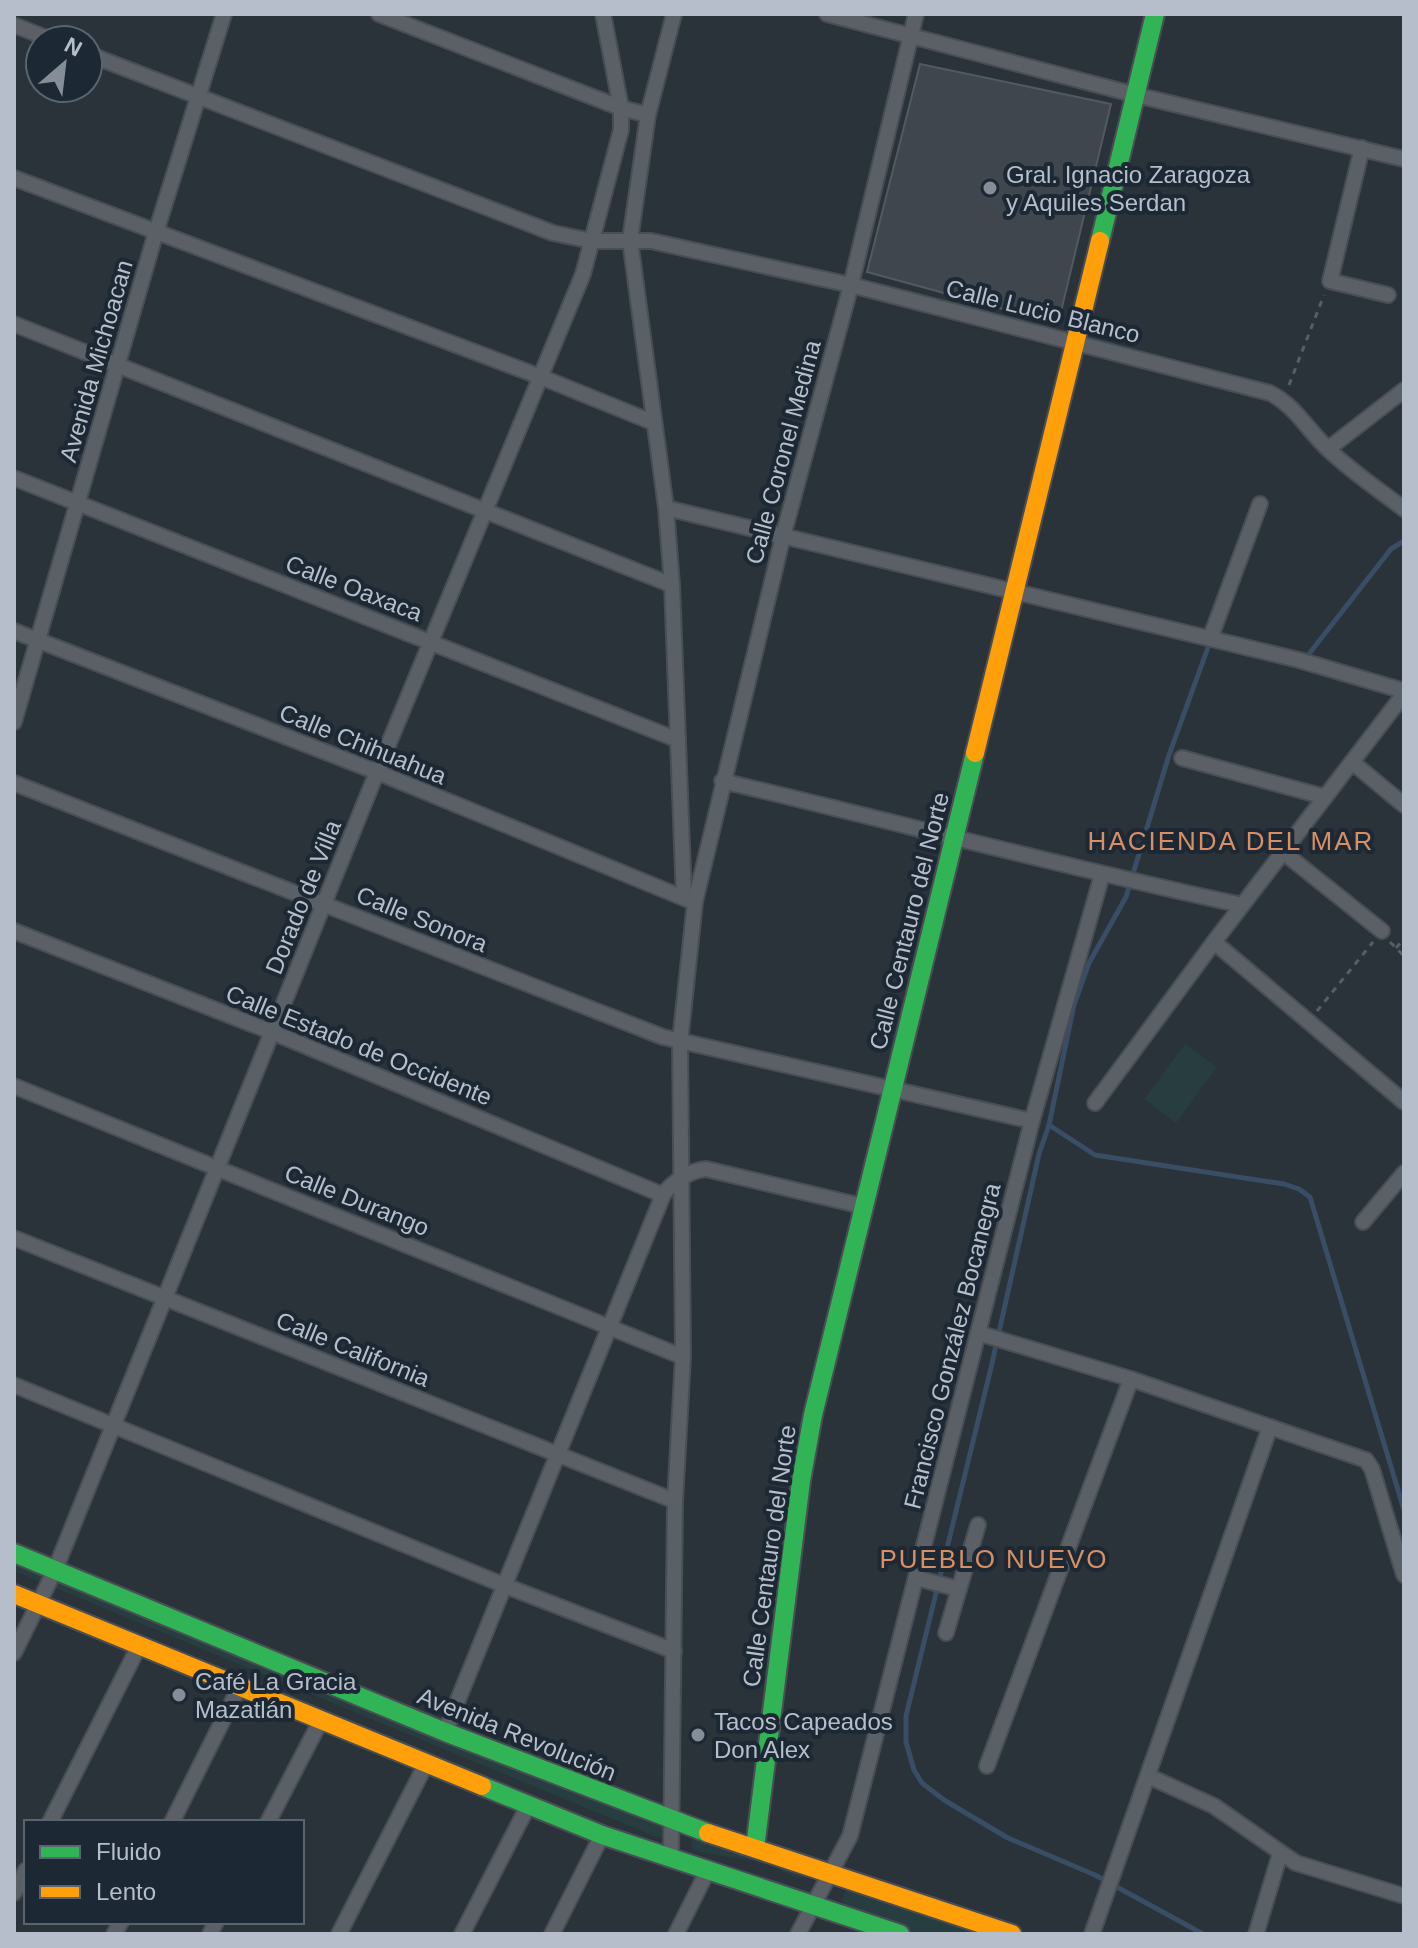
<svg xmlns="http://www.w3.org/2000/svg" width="1418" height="1948" font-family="Arial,sans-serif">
<rect width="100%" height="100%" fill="#2a323a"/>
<g fill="#273d40">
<polygon points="1185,1044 1217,1067 1176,1123 1144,1099"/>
<polygon points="14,1561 663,1826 664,1838 656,1837 14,1571"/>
<path d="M694 1835 804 1870 807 1878C793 1878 783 1871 771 1866 746 1857 719 1858 694 1850L691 1844Z"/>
<polygon points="847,1890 978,1934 917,1934 849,1909 841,1900"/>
</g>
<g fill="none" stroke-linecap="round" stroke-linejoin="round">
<g stroke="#394d65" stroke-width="5">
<polyline points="1210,642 1169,755 1126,897 1089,963 1074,1005 1049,1125 1095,1155 1284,1184 1299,1189 1310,1197 1404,1510"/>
<polyline points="1305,659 1391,549 1404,541"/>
<polyline points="1049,1125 1039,1154 990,1372 906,1716 906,1742 914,1770 922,1783 944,1800 1008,1838 1095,1875 1203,1934"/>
</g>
</g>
<polygon fill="#40464d" stroke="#525961" stroke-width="2" points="920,64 1111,104 1058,324 867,272"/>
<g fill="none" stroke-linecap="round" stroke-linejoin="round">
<g stroke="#494e54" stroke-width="18">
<g id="street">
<polyline points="379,14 621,108 648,115"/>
<polyline points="674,14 648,115 630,240 666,508 672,585 684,898"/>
<polyline points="827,14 1136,95 1404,159"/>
<polyline points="14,25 52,40"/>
<path d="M88 54 553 233 592 241H651L851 285 1270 393C1295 405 1309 432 1329 450 1352 472 1379 490 1404 509"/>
<polyline points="1362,148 1330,281 1388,295"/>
<polyline points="14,178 541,377 652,422"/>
<polyline points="14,324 672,585"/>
<polyline points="1328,449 1404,390"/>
<polyline points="14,478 678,740"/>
<polyline points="666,508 1299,660 1404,691"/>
<polyline points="14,631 377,772 691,901"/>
<polyline points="1210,639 1260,504"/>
<polyline points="14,722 156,232 224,14"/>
<polyline points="1182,758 1325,797"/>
<polyline points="1352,762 1404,805"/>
<path d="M722 781C896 822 1068 868 1242 905"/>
<polyline points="14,783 663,1037 1032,1121"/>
<polyline points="1283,852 1382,931"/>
<path d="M14 931 272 1032 663 1195C672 1182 691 1170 706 1169L862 1206"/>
<polyline points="1214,942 1404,1102"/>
<polyline points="14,1086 683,1357"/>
<polyline points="1095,1103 1214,942 1404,694"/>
<polyline points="1363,1222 1404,1173"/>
<polyline points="14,1238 675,1501"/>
<polyline points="978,1333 1131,1379 1270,1427 1092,1934"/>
<polyline points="14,1385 506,1586 674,1651"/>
<polyline points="1270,1427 1366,1460 1372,1469 1404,1575"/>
<polyline points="916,1578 959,1589"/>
<polyline points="946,1633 978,1525"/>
<polyline points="14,1653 55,1570 377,772 583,274 621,130 621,108 603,14"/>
<polyline points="445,1732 663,1195"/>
<polyline points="987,1766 1131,1379"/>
<polyline points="1148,1776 1214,1806 1296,1863 1404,1896"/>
<polyline points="50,1822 139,1646"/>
<polyline points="172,1822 239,1688"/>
<polyline points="268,1822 320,1722"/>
<polyline points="671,1859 675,1501 683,1357 680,1042 695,902 783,536 851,285 916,14"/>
<polyline points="14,1893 26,1870"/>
<polyline points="114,1934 121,1922"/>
<polyline points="210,1934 216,1922"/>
<polyline points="339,1934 426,1764"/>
<polyline points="462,1934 528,1806"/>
<polyline points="552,1934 602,1835"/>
<polyline points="676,1934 707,1872"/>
<polyline points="798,1934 850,1836 1032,1121 1102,875"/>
<polyline points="1256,1934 1280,1854"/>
</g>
</g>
<g stroke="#494e54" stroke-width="22">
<g id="fast">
<polyline points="1100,241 1155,14"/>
<polyline points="14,1553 445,1732 708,1833"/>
<polyline points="482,1786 602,1835 900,1934"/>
<polyline points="755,1848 801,1481 813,1415 975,753"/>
</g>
</g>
<g stroke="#494e54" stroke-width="22">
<g id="slow">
<polyline points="975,753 1100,241"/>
<polyline points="14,1594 482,1786"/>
<polyline points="708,1833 1012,1934"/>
</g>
</g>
<g stroke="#585f64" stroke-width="3" stroke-dasharray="6 6" stroke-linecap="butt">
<polyline points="1289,385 1324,295"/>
<polyline points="1390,942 1404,956"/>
<polyline points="1396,948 1404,939"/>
<polyline points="1317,1011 1373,942"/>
</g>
<use href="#street" stroke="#5b6067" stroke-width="14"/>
<use href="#fast" stroke="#30b455" stroke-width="18"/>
<use href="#slow" stroke="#ff9f0a" stroke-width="18"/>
</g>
<g fill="#848d98" stroke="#1d2835" stroke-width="3">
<circle cx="990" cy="188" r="8"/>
<circle cx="179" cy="1695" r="8"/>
<circle cx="698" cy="1735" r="8"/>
</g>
<g text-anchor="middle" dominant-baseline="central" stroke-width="8" stroke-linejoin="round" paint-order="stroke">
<g font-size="24" fill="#b5beca" stroke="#1d2835" text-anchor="start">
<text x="1006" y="174">Gral. Ignacio Zaragoza<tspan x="1006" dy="28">y Aquiles Serdan</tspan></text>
<text x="195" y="1681">Café La Gracia<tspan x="195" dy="28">Mazatlán</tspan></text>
<text x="714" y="1721">Tacos Capeados<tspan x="714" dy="28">Don Alex</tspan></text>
</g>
<g font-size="24" fill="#b5beca" stroke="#1d2835">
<text transform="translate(1043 311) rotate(14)">Calle Lucio Blanco</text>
<text transform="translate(96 361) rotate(-74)">Avenida Michoacan</text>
<text transform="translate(783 452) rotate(-75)">Calle Coronel Medina</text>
<text transform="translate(354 588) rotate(21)">Calle Oaxaca</text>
<text transform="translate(363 744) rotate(22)">Calle Chihuahua</text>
<text transform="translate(303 897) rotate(-68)">Dorado de Villa</text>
<text transform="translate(422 919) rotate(22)">Calle Sonora</text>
<text transform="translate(909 921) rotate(-76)">Calle Centauro del Norte</text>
<text transform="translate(359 1045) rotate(22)">Calle Estado de Occidente</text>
<text transform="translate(357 1200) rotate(22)">Calle Durango</text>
<text transform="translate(952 1346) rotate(-76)">Francisco González Bocanegra</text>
<text transform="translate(353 1349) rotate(22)">Calle California</text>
<text transform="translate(769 1556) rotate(-82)">Calle Centauro del Norte</text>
<text transform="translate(517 1734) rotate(22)">Avenida Revolución</text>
</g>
<g font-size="26" letter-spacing="2" fill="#d78f63" stroke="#1d2835">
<text x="1231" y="841">HACIENDA DEL MAR</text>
<text x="994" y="1559">PUEBLO NUEVO</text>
</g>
</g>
<rect width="1418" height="1948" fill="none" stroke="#b5beca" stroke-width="32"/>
<rect x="24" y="1820" width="280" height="104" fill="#1d2835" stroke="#5a6471" stroke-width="2"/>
<rect x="40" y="1846" width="40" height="12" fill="#30b455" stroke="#5a6471" stroke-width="2"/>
<text x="96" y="1860" font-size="24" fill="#b5beca">Fluido</text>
<rect x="40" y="1886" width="40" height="12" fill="#ff9f0a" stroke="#5a6471" stroke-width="2"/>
<text x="96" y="1900" font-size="24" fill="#b5beca">Lento</text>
<g transform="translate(64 64) rotate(28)"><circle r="38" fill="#1d2835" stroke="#5a6471" stroke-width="2"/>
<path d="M0-6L14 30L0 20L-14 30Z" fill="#848d98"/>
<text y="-12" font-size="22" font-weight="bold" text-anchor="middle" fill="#b5beca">N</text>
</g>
</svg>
